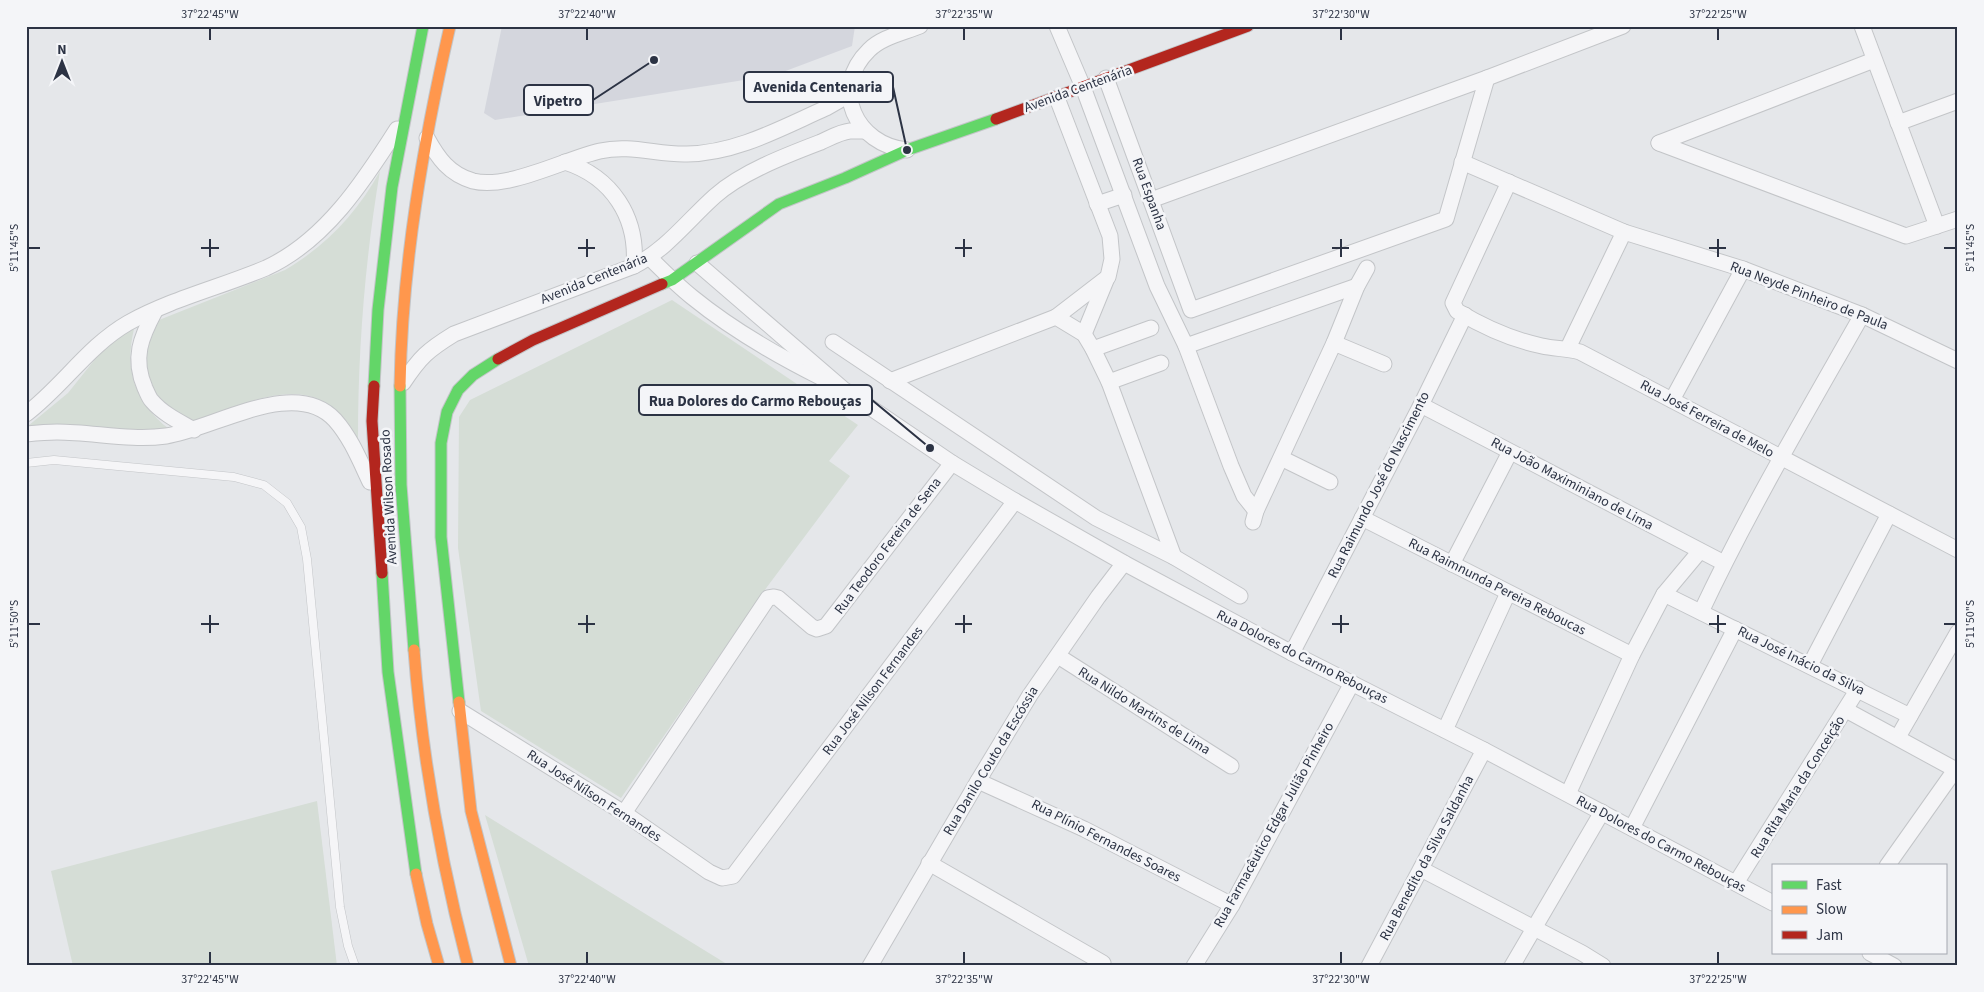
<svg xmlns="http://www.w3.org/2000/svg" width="1984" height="992" font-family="'Source Sans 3',sans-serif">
<rect width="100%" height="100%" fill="#e5e7ea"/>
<polygon fill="#d4d6dd" points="502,26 855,26 852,46 775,75 495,120 484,113"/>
<g fill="#d5ddd6">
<path d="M380 171C365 260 358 349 358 439 319 365 255 400 196 421 149 406 132 362 159 320L285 270C327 245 357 213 380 171Z"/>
<polygon points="672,300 858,425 829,461 850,476 767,587 621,798 481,711 458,548 459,417 470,400"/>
<path d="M134 329C124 371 135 402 169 429L133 431 28 426 68 393 100 353 122 335Z"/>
<polygon points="317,801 337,966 73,966 51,871"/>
<polygon points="485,815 730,966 731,966 529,966"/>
</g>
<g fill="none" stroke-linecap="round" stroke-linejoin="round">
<g stroke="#c3c5c8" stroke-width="9">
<polyline id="lane" points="26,463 54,460 234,477 264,485 287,503 301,527 307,559 340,907 348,946 355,966"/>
</g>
<g stroke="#c3c5c8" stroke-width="17">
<g id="street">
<polyline points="1057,26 1083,87 1157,286 1186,346 1357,286"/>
<polyline points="1862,26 1937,226"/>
<polyline points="1106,78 1191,310 1446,219 1487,78"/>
<polyline points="1898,123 1958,101"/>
<path d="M427 138C438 158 449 174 473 181 508 190 565 159 600 151 630 144 658 155 687 154 737 153 781 128 826 108L840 100 850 89"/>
<polyline points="1659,143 1906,236 1958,219"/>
<polyline points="1659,143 1874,60"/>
<path d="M907 150C856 145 829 89 869 50 882 37 903 33 920 26"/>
<path d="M565 162C612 177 638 217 634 266"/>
<polyline points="1462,162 1624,232 1743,269 1862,315 1958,361"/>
<path d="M1509 182 1453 303 1457 311C1482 326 1513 340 1542 346 1555 349 1567 348 1580 352L1958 550"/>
<polyline points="1151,200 1487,78 1623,26"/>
<polyline points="1097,204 1124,195"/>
<path d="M650 258C663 271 677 285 692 297 730 328 778 356 822 378"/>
<polyline points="697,263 843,389 952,463 1015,501 1124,563 1292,653 1484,750 1773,903"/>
<path d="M155 311C141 337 132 358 145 388 147 392 149 398 152 401 163 414 180 422 194 430"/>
<polyline points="1056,317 1108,277 1112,259 1110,236 1057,98"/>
<polyline points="1084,334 1107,278"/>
<polyline points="833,342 1096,518 1174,557 1240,596"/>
<polyline points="1334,343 1384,364"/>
<polyline points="1186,346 1231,466 1244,496 1256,511"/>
<polyline points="1568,348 1624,232"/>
<polyline points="1093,349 1151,328"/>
<polyline points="890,381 1056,317 1084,334 1093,349 1109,382 1174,557"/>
<polyline points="1109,382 1161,363"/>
<path d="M403 383C420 357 428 350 454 334L634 266C667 249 688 220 715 196 742 172 787 155 821 142 830 138 840 132 850 131 855 131 860 131 865 131"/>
<polyline points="1672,400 1743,269"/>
<polyline points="1421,405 1724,563"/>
<path d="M26 414C62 387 88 346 128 323 171 299 221 287 266 268 325 241 364 181 397 129"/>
<path d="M26 434C36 433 47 432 57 432 93 432 130 441 166 436 214 429 295 376 335 420 351 438 360 461 370 482"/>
<polyline points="1281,458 1330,482"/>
<polyline points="1362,518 1632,655"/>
<polyline points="1253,522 1256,511 1334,343 1357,286 1367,268"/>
<polyline points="1452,564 1510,452"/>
<polyline points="1664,594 1910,716"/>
<path d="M1701 612C1749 510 1807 412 1862 315"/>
<polyline points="1292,653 1421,405 1465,315"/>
<polyline points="1058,656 1231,766"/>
<polyline points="1810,665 1889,514"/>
<polyline points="1846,710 1958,771"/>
<polyline points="460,711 624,813 709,872 722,878 733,876 1015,501"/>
<polyline points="1445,730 1508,593"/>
<polyline points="1898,737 1958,632"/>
<polyline points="978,781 1084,829 1232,905"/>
<polyline points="1568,794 1632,655 1664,594 1700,551"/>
<polyline points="624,813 768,598 774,597 778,598 812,627 817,629 826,626 952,463"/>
<polyline points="1632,828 1735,629"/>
<polyline points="929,863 1103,963"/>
<polyline points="1887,866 1955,770"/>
<polyline points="1421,869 1582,953 1603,966"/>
<polyline points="1736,883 1858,689"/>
<polyline points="1870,953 1894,966"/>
<polyline points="870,966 978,781 1030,695 1098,597 1124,563"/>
<polyline points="1194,966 1232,905 1352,683"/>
<polyline points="1369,966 1484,750"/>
<polyline points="1512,966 1602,812"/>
</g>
</g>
<g stroke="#c3c5c8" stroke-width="13">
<g id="fast">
<polyline points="662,284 672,280 779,204 845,178 907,150 996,119"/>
<polyline points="374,386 378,310 392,187 423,26"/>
<polyline points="400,386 401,485 414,650"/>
<polyline points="382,573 388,672 416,874"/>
<polyline points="459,702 441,537 441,443 447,412 458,390 473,375 498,359"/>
</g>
</g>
<g stroke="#c3c5c8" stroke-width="13">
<g id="slow">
<path d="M400 386C402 265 423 144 450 26"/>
<path d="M414 650C422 757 441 862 468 966"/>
<polyline points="459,702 471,811 511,966"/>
<polyline points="416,874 427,924 439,966"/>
</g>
</g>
<g stroke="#c3c5c8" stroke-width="13">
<g id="jam">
<polyline points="996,119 1248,26"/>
<polyline points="498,359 533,340 662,284"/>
<polyline points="374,386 372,421 382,573"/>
</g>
</g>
<use href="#lane" stroke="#f5f5f7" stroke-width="8"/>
<use href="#street" stroke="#f5f5f7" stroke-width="15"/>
<use href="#fast" stroke="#63d668" stroke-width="11"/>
<use href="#slow" stroke="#ff974d" stroke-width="11"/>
<use href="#jam" stroke="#b3261e" stroke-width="11"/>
</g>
<path fill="none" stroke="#2c3344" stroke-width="2" d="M210 28V40M587 28V40M964 28V40M1341 28V40M1718 28V40M210 239V257M587 239V257M964 239V257M1341 239V257M1718 239V257M28 248H40M201 248H219M578 248H595M955 248H972M1332 248H1349M1709 248H1726M1944 248H1956M210 615V633M587 615V633M964 615V633M1341 615V633M1718 615V633M28 624H40M201 624H219M578 624H595M955 624H972M1332 624H1349M1709 624H1726M1944 624H1956M210 952V964M587 952V964M964 952V964M1341 952V964M1718 952V964"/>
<g text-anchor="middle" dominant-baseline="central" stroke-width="5" stroke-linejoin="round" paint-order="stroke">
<g font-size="14" fill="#2c3344" stroke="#f4f5f8">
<text transform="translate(1078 89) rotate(-20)">Avenida Centenária</text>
<text transform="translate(1149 194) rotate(70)">Rua Espanha</text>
<text transform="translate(594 279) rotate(-22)">Avenida Centenária</text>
<text transform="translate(1809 296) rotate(21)">Rua Neyde Pinheiro de Paula</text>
<text transform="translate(1707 419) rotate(28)">Rua José Ferreira de Melo</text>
<text transform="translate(1572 484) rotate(28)">Rua João Maximiniano de Lima</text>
<text transform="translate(1379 485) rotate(-63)">Rua Raimundo José do Nascimento</text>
<text transform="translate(389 497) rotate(-93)">Avenida Wilson Rosado</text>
<text transform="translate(888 546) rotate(-53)">Rua Teodoro Fereira de Sena</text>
<text transform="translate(1497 587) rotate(27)">Rua Raimnunda Pereira Reboucas</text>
<text transform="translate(1302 657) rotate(27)">Rua Dolores do Carmo Rebouças</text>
<text transform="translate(1801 661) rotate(26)">Rua José Inácio da Silva</text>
<text transform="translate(873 691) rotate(-53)">Rua José Nilson Fernandes</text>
<text transform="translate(1144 711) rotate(32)">Rua Nildo Martins de Lima</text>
<text transform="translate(991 761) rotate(-59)">Rua Danilo Couto da Escóssia</text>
<text transform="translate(1798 787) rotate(-58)">Rua Rita Maria da Conceição</text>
<text transform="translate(594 796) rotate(33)">Rua José Nílson Fernandes</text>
<text transform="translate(1274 825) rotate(-61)">Rua Farmacêutico Edgar Julião Pinheiro</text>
<text transform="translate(1106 841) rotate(27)">Rua Plínio Fernandes Soares</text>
<text transform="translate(1661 844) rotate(28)">Rua Dolores do Carmo Rebouças</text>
<text transform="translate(1427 858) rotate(-62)">Rua Benedito da Silva Saldanha</text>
</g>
</g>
<path fill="none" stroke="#2c3344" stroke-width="2" d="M907 150L893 87M654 60L593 100M930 448L872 400"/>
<g fill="#2c3344" stroke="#f4f5f8" stroke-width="2">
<circle cx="907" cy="150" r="5"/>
<circle cx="654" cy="60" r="5"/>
<circle cx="930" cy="448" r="5"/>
</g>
<g fill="#f4f5f8" stroke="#2c3344" stroke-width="2">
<rect x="744" y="72" width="149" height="30" rx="5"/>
<rect x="524" y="85" width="69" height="30" rx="5"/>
<rect x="639" y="385" width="233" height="30" rx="5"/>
</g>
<g font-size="15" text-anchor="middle" font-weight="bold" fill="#2c3344">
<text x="818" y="92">Avenida Centenaria</text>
<text x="558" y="106">Vipetro</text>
<text x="755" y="406">Rua Dolores do Carmo Rebouças</text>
</g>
<rect width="1984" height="992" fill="none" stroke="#f4f5f8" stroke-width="55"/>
<rect x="1772" y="864" width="175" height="90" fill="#f4f5f8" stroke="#a4a7b0"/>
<rect x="1782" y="881" width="25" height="8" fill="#63d668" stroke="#a4a7b0"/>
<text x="1816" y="890" font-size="15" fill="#2c3344">Fast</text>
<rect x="1782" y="906" width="25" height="8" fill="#ff974d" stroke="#a4a7b0"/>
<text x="1816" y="914" font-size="15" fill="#2c3344">Slow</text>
<rect x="1782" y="931" width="25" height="8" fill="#b3261e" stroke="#a4a7b0"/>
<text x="1816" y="940" font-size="15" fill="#2c3344">Jam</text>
<g transform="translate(62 62)" stroke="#f4f5f8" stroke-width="4" paint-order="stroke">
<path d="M0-4L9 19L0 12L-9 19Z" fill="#2c3344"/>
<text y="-8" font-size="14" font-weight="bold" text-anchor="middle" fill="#2c3344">N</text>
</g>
<rect x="28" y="28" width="1928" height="936" fill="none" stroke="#2c3344" stroke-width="2"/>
<g font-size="12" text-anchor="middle" fill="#2c3344">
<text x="210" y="18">37°22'45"W</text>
<text x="587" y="18">37°22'40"W</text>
<text x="964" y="18">37°22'35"W</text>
<text x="1341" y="18">37°22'30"W</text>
<text x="1718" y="18">37°22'25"W</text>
<text transform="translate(14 248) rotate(-90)" y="4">5°11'45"S</text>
<text transform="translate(1970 248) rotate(-90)" y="4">5°11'45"S</text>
<text transform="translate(14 624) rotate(-90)" y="4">5°11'50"S</text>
<text transform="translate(1970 624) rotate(-90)" y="4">5°11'50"S</text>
<text x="210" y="983">37°22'45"W</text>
<text x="587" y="983">37°22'40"W</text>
<text x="964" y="983">37°22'35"W</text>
<text x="1341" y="983">37°22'30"W</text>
<text x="1718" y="983">37°22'25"W</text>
</g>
</svg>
